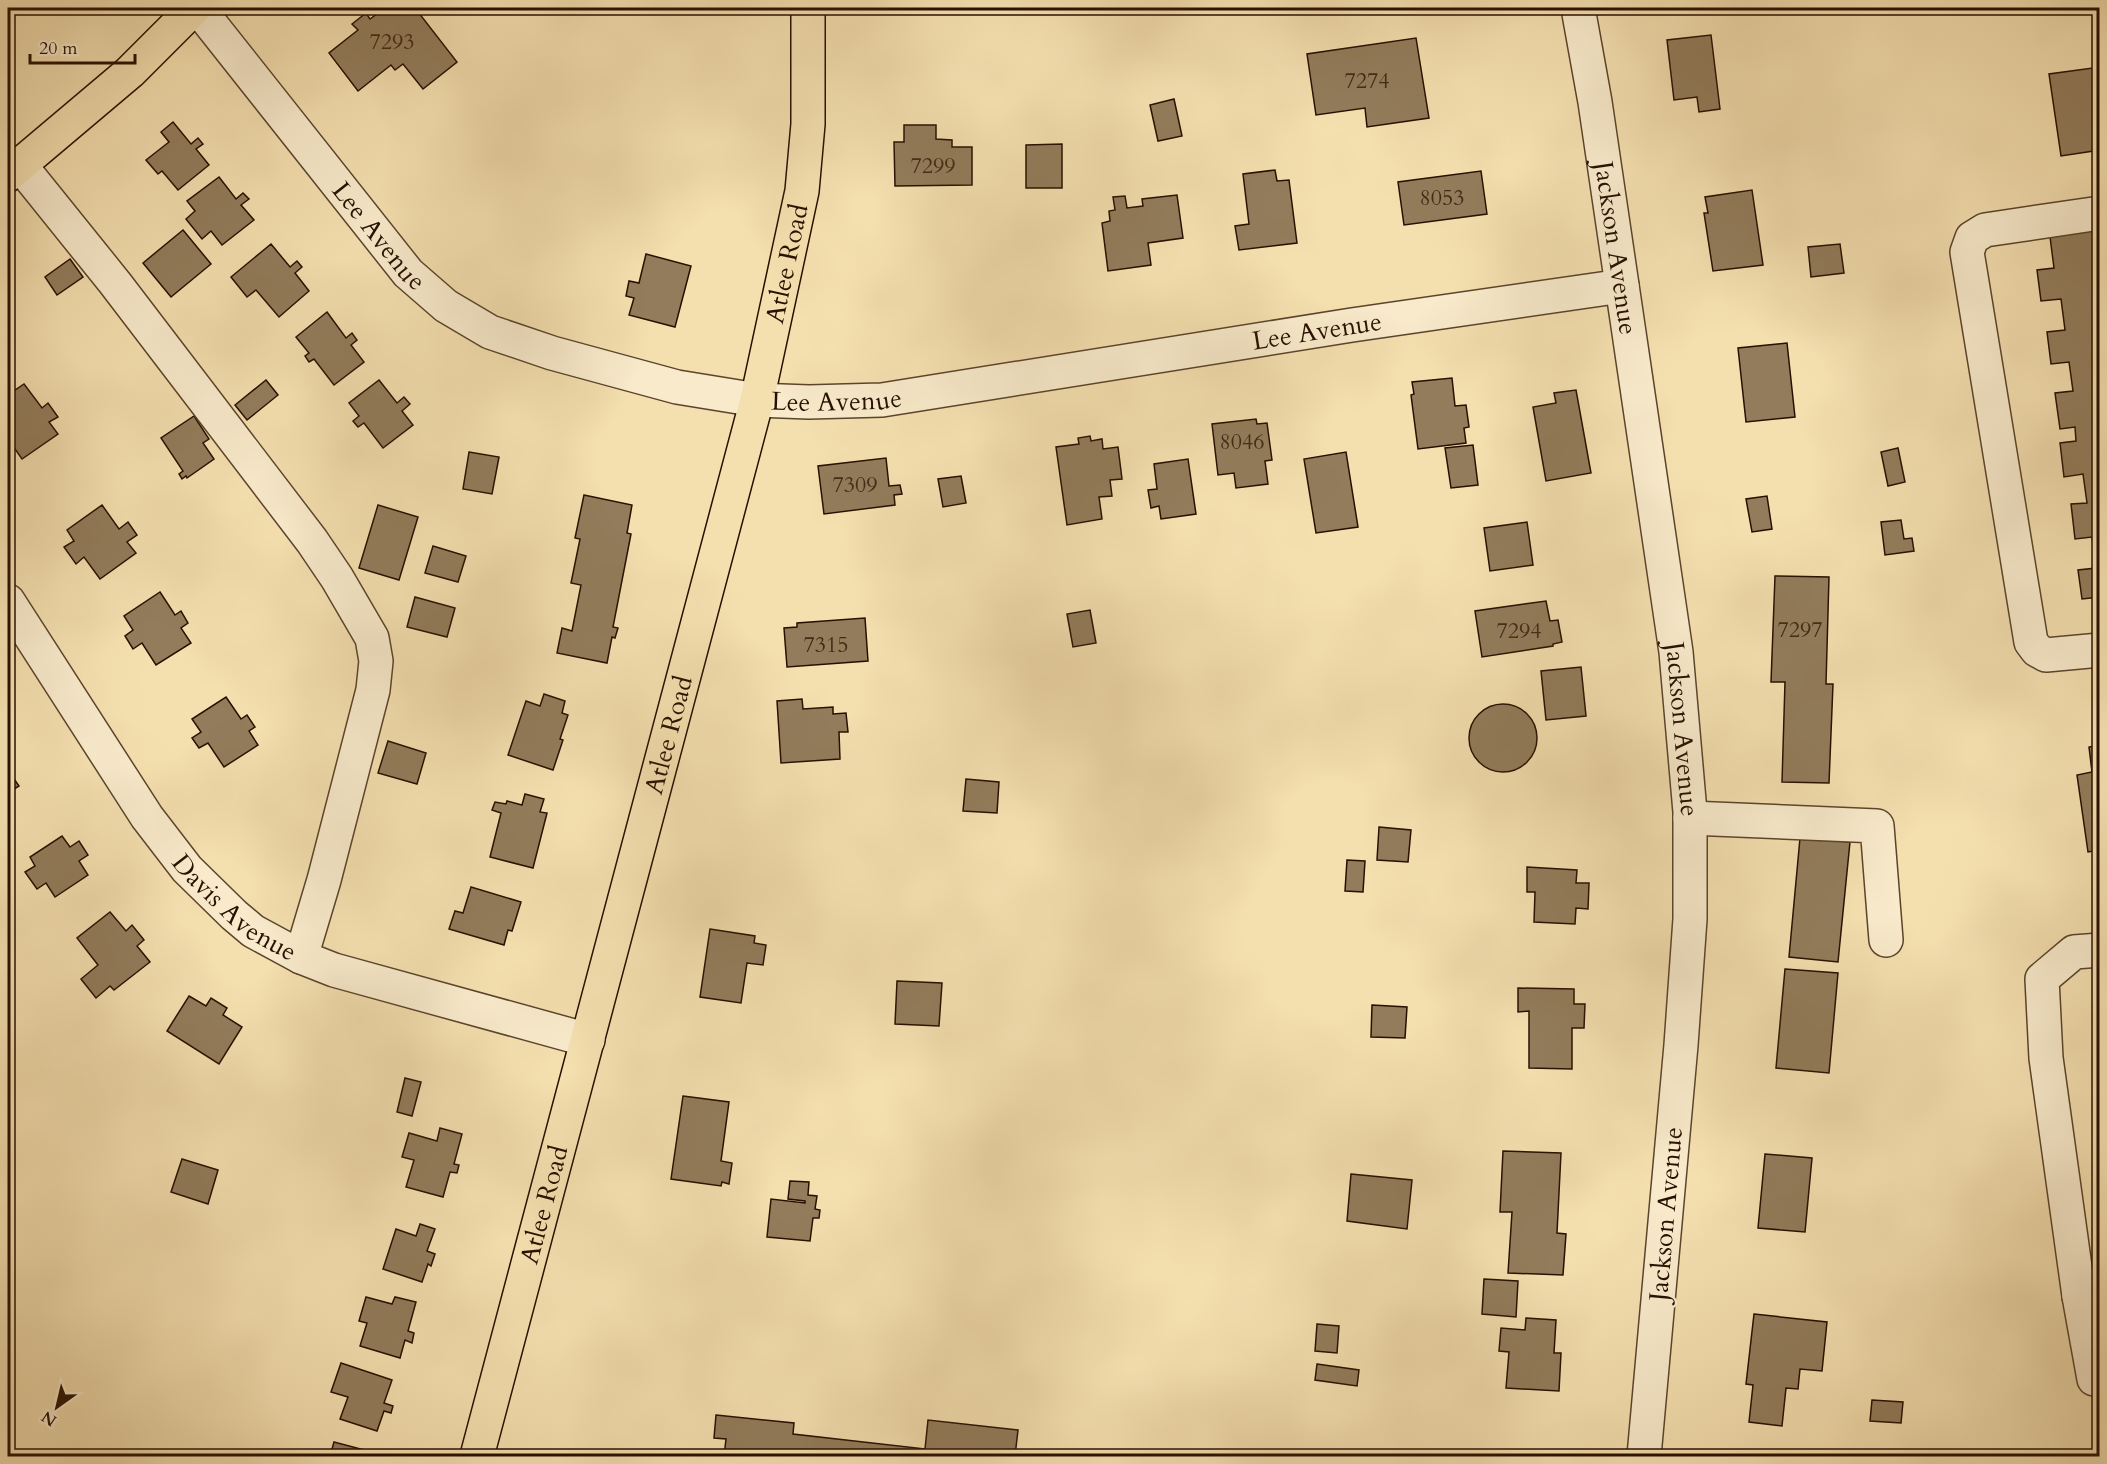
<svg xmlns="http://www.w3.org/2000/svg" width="2107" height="1464" font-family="Cardo,serif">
<rect width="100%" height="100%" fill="#f4dfaf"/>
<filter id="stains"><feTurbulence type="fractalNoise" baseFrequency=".00333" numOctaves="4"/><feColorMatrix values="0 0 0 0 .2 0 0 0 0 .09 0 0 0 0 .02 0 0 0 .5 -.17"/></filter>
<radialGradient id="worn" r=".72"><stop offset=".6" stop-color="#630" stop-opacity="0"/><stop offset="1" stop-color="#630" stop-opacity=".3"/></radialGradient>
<g fill="#927c5b" stroke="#281000" stroke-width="1.5">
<polygon points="385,8 415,8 457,62 423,89 403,64 395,70 391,65 358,91 329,53 358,30 352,24 366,13 370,19"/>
<polygon points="1333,8 1361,8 1333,12"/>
<polygon points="1711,35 1720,109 1699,112 1697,97 1674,100 1667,40"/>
<polygon points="1416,38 1429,118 1367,127 1365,108 1316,115 1307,54"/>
<polygon points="2100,67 2100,150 2061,156 2049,74"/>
<polygon points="1174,99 1182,136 1158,141 1150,105"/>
<polygon points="173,122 191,144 198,138 203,144 196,149 209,165 178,190 162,171 158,174 146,160 169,142 161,132"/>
<polygon points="904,125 936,125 936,139 952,140 952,147 972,147 972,185 895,186 894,142 904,142"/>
<polygon points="1062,144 1062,188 1026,188 1026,145"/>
<polygon points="1275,170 1277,181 1289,180 1297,243 1239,250 1235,226 1249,224 1243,174"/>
<polygon points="1481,171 1487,214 1404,225 1398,182"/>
<polygon points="219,177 236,199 243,193 249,199 241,205 254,220 222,245 211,231 202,239 186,219 195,211 187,201"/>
<polygon points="1752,190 1763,265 1713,271 1704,213 1708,213 1705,197"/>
<polygon points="1177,195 1183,238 1148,243 1151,265 1108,271 1102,223 1110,221 1109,211 1115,210 1113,197 1125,196 1127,208 1143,206 1142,199"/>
<polygon points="2100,222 2100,597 2082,599 2078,570 2096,568 2092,537 2075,539 2071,504 2087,503 2083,474 2064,477 2060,443 2076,441 2075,427 2060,429 2055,393 2073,391 2069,362 2051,364 2047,332 2065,330 2061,299 2041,301 2037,270 2054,268 2049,229"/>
<polygon points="183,230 211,264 171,297 143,263"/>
<polygon points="271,244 290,267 297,261 302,267 295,273 309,291 279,317 256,290 247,297 231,277"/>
<polygon points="1840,244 1844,273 1811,277 1808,247"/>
<polygon points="646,254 691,266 675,327 629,315 634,298 626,296 629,281 639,283"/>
<polygon points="70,259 83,277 57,295 45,277"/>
<polygon points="327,312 346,338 352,333 357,340 351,345 364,362 334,385 314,359 309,362 305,356 309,353 296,337"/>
<polygon points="1787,343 1795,417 1746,422 1738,348"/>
<polygon points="1452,378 1455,406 1466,405 1469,427 1464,428 1466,443 1418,449 1411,395 1414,394 1412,382"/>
<polygon points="266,380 278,395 247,420 235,405"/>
<polygon points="379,380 397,403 404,397 410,404 402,411 413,425 383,448 364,423 358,427 353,421 359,416 349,403"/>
<polygon points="24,384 42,408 48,403 58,417 49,422 58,434 22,459 8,439 8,395"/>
<polygon points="1576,390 1591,473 1546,481 1533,407 1556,403 1554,393"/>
<polygon points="194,416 209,439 203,443 214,459 187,478 186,476 182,479 179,474 183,471 161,438"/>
<polygon points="1256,419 1257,424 1267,423 1272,460 1265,461 1268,484 1236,488 1234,473 1218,475 1212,424"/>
<polygon points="1090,436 1091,441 1102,439 1103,449 1118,447 1122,479 1110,480 1112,496 1099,497 1102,519 1067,525 1056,447 1079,444 1078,438"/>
<polygon points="1473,445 1478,485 1451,488 1445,448"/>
<polygon points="1898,448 1905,482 1888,486 1881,452"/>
<polygon points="469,452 499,457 492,494 463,489"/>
<polygon points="1346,452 1358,527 1316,533 1304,459"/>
<polygon points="886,458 889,486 900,485 902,494 894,495 895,505 824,514 818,466"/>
<polygon points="1188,459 1196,514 1161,519 1159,506 1151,508 1148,490 1157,489 1154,464"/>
<polygon points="961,476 966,503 943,507 938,479"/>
<polygon points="584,495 632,505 627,533 631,534 613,627 618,628 615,638 612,637 607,663 557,653 562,628 572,631 581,585 571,583 580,539 575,538"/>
<polygon points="1767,496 1772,529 1752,532 1746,499"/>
<polygon points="102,505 119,529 128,522 137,535 127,542 136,553 100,579 84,557 76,564 64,547 74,541 67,530"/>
<polygon points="378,505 418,517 399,580 359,568"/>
<polygon points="1901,520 1904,539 1912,538 1914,551 1885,555 1881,522"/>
<polygon points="1527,522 1533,565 1490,571 1484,528"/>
<polygon points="433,546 466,556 458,582 425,573"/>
<polygon points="1775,576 1829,577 1826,684 1833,684 1829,783 1782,782 1785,682 1771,682"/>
<polygon points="160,592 175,615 181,611 188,623 181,628 191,643 156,665 142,643 133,649 125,636 133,630 124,616"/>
<polygon points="415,597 455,608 447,637 407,627"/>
<polygon points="1546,601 1550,621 1558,620 1562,642 1553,644 1553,646 1482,657 1475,611"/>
<polygon points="1090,610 1096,643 1073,647 1067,614"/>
<polygon points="865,618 868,661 787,667 784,628 797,627 797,623"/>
<polygon points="1581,667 1586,716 1546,720 1541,671"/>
<polygon points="544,694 565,701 562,713 568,715 560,739 563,740 553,770 508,755 526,701 540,706"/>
<polygon points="226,697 241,719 247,715 255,727 249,731 258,745 224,767 208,743 199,748 192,738 201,732 192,719"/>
<polygon points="802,699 803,709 833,707 833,714 846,713 848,732 839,732 840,759 781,763 777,701"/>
<circle cx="1503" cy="738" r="34"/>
<polygon points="388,741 426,753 417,784 378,773"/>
<polygon points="2100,745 2100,850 2088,852 2077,775 2092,772 2089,747"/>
<polygon points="8,770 19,786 8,793"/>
<polygon points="966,779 999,782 997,813 963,811"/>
<polygon points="525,794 544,799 540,812 547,813 533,868 490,857 501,813 492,810 495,802 506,804 507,801 522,805"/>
<polygon points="1379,827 1411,830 1408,862 1377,860"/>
<polygon points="62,836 70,847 79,841 88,855 79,861 88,875 55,897 46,883 37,889 25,872 35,866 30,857"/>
<polygon points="1800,838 1850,842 1838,962 1789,957"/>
<polygon points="1347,860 1365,861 1363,892 1345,891"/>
<polygon points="1527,867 1577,870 1576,883 1589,883 1588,909 1576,908 1575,924 1534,922 1535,892 1527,892"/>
<polygon points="471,887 521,902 512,931 508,930 504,945 449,929 455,911 463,913"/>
<polygon points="110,912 126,931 132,925 144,940 137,946 150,962 114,990 110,986 96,998 81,979 98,965 77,938"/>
<polygon points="710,929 755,936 754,943 766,945 763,965 747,963 741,1003 700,997"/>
<polygon points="1785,969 1838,973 1829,1073 1776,1068"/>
<polygon points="897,981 942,983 939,1026 895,1024"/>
<polygon points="1518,988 1574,989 1574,1004 1585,1004 1584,1028 1572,1028 1572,1069 1529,1068 1529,1011 1518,1012"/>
<polygon points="189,996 206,1006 211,998 227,1008 223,1015 242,1027 219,1064 167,1031"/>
<polygon points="1372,1005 1407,1007 1405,1038 1371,1037"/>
<polygon points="405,1078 421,1082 412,1116 397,1112"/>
<polygon points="683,1096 729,1102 721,1161 732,1163 729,1184 722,1182 721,1186 671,1179"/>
<polygon points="440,1128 462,1134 454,1164 459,1165 457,1173 450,1172 443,1197 406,1187 414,1160 402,1157 409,1133 437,1141"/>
<polygon points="1503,1151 1561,1153 1557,1233 1566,1234 1563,1275 1508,1273 1512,1212 1500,1212"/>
<polygon points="1765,1154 1812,1158 1805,1232 1758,1228"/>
<polygon points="182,1159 218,1170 208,1204 171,1192"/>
<polygon points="1351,1174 1412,1180 1407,1229 1347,1221"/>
<polygon points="790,1181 809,1182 808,1195 817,1196 815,1209 820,1210 819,1218 813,1218 810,1241 767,1237 771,1199 805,1203 805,1201 788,1199"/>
<polygon points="420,1224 435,1229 427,1251 435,1254 431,1266 428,1264 422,1282 383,1269 396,1229 416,1236"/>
<polygon points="1484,1279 1518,1281 1516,1317 1482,1314"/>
<polygon points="366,1297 392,1304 395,1297 416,1302 408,1331 414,1333 412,1343 405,1340 400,1358 360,1346 367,1323 359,1321"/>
<polygon points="1754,1314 1827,1322 1822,1371 1800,1369 1798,1389 1786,1388 1782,1426 1749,1422 1753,1385 1746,1384"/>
<polygon points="1526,1318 1556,1320 1554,1353 1561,1353 1559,1391 1506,1388 1509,1352 1499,1351 1501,1328 1525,1330"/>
<polygon points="1317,1324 1339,1326 1337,1353 1315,1351"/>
<polygon points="341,1363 392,1380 384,1403 393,1406 391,1413 384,1411 377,1431 340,1419 348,1397 331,1392"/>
<polygon points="1317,1364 1359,1370 1357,1386 1315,1380"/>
<polygon points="1872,1400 1903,1402 1901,1423 1870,1421"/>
<polygon points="716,1415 794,1423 793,1434 925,1449 928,1420 1018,1430 1015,1456 724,1456 726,1439 714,1438"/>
<polygon points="334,1442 372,1452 371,1456 330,1456"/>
</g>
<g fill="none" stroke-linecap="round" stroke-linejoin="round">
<g stroke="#5b442c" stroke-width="36">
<g id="minor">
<path id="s1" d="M198 8 408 273 446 306 490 332 552 353 677 387 757 400 809 402 882 400 1352 325 1622 286"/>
<path id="s2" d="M1578 8 1595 102 1676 652 1690 812V919L1681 1045 1644 1456"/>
<polyline points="20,165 115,283 312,541 337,578 372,638 376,661 373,690 324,880 301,957"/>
<polyline points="2100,213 1985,230 1972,238 1967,252 2031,642 2037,650 2046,655 2100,650"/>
<path id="s3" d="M8 601 147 817 187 869 234 915 253 931 301 957 334 970 588 1040"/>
<polyline points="1690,818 1877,826 1886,940"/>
<polyline points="2100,950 2074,952 2042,979 2046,1058 2079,1296 2100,1293"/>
<polyline points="2079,1296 2094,1379"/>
</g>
</g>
<g stroke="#281000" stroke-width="36">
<g id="major">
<polyline points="8,175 130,72 194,8"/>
<path id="s4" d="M477 1456 757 400 802 191 808 124V8"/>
</g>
</g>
<use href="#minor" stroke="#f8eacb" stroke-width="33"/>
<use href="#major" stroke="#f4dfaf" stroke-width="33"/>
</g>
<g text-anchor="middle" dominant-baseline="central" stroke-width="4.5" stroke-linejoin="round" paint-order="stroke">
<g font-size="22" fill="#422b17">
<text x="392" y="42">7293</text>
<text x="1367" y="81">7274</text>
<text x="933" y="166">7299</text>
<text x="1442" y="198">8053</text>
<text x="1242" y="442">8046</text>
<text x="855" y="485">7309</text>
<text x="1800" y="630">7297</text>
<text x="1519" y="631">7294</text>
<text x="826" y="645">7315</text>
</g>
<g font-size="26" fill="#281000" stroke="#f8eacb">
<text stroke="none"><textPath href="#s1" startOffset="291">Lee Avenue</textPath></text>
<text stroke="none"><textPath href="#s2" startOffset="243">Jackson Avenue</textPath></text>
<text stroke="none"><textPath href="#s4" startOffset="1232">Atlee Road</textPath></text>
<text stroke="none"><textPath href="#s1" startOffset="1281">Lee Avenue</textPath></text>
<text stroke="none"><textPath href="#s1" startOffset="795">Lee Avenue</textPath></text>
<text stroke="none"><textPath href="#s2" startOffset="729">Jackson Avenue</textPath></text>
<text stroke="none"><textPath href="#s4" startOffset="746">Atlee Road</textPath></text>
<text stroke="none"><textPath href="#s3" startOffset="384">Davis Avenue</textPath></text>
<text stroke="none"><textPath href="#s4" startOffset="260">Atlee Road</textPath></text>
<text transform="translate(1666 1214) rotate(-85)">Jackson Avenue</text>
</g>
</g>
<rect width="2107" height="1464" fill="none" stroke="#f4dfaf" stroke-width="30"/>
<rect x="9" y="9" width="2089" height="1446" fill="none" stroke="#281000" stroke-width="3"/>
<rect x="15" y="15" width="2077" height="1434" fill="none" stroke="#281000" stroke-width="1.5"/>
<g transform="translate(57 1407) rotate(214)" stroke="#f8eacb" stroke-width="4.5" paint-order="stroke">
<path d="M0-4.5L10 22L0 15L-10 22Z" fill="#281000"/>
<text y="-9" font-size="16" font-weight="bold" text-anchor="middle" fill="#281000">N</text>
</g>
<path d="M30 54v9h105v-9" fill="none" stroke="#281000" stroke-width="3"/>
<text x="39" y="54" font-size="18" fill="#281000" stroke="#f8eacb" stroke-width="4.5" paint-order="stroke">20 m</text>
<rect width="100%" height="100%" filter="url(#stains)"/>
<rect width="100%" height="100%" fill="url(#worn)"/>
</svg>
